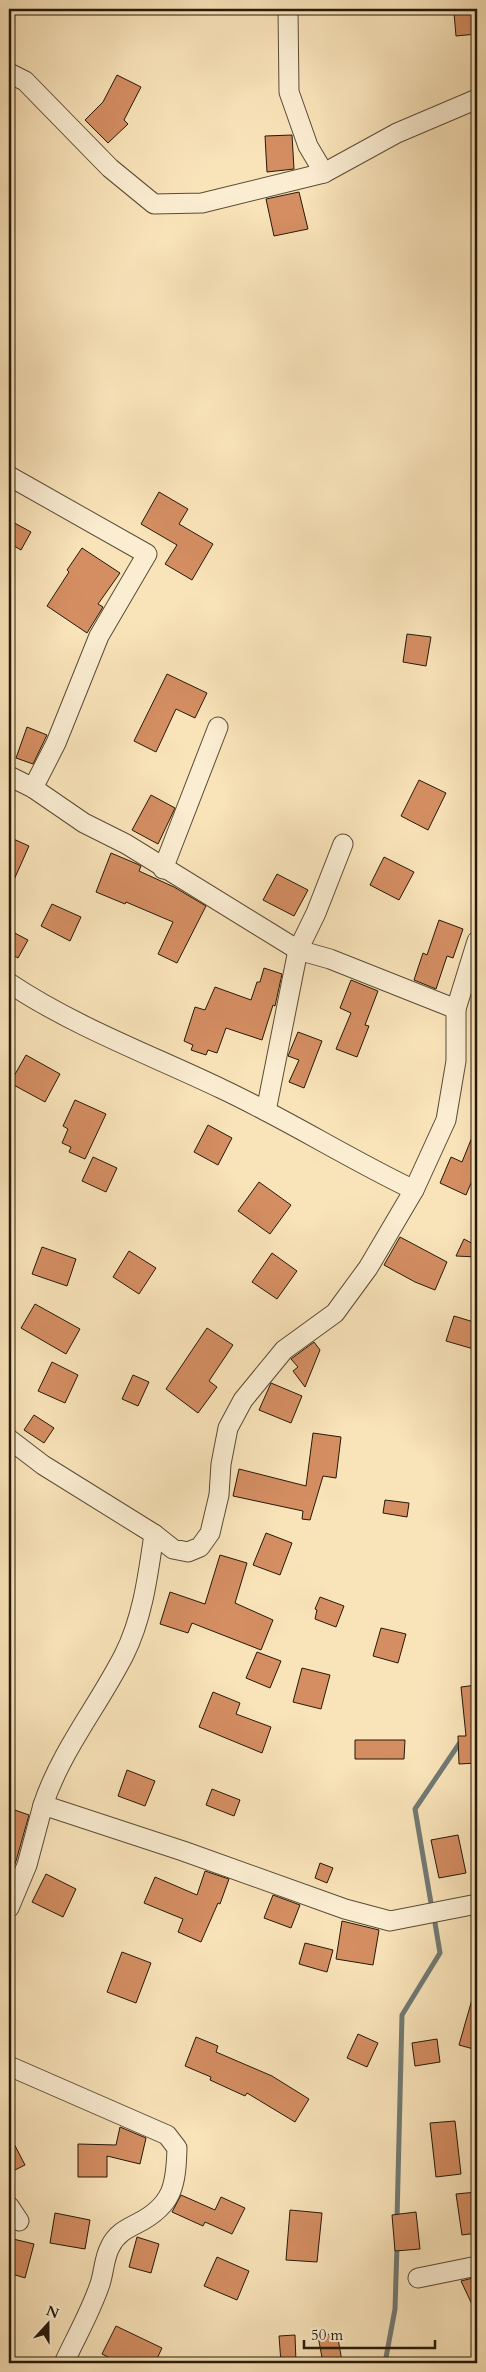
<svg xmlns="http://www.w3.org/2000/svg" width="486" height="2372" font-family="Cardo,serif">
<rect width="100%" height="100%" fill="#f9e3b9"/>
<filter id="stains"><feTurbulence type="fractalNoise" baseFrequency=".004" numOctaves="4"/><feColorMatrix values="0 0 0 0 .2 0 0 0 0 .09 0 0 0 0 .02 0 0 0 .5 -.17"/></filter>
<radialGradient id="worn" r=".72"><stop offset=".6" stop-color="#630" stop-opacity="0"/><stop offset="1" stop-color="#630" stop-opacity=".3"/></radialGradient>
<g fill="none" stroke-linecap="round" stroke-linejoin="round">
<g stroke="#717a74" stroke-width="5">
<polyline points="432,1909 415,1809 461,1741"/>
<polyline points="397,2220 402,2015 440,1953 434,1917"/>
<polyline points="385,2363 395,2309 397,2246"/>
</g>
</g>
<g fill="#d48e62" stroke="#251909">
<polygon points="477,11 477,34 456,36 454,13"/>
<polygon points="117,75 141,87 124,120 128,124 108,143 85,120 103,102"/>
<polygon points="292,135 294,169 267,172 265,136"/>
<polygon points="299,192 308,229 274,236 266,199"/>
<polygon points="159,492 188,509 179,524 213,544 192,580 165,564 177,545 141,524"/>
<polygon points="9,520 31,532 21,550 9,543"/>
<polygon points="82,548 120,573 98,604 103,607 87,633 47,606 69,572 67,570"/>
<polygon points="407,634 431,637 426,666 403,662"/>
<polygon points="167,674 207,693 195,718 176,709 156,752 134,741"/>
<polygon points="27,727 47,735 33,764 16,758"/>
<polygon points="419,780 446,793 428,830 401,816"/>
<polygon points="151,795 175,808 158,844 132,830"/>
<polygon points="9,837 29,846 9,891"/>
<polygon points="111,853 137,864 141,866 139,871 174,887 206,906 177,963 158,954 173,922 126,902 125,904 96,892"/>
<polygon points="384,857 414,872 399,900 370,885"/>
<polygon points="277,874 308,890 294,916 263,900"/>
<polygon points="52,904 81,917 70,941 41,926"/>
<polygon points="439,920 463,929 453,958 447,956 436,989 414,980 423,953 427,955"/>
<polygon points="9,930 28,940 18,958 9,953"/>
<polygon points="264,968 282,974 275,1006 273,1005 262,1040 226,1028 217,1053 208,1050 206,1055 191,1050 193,1045 184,1041 195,1007 205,1010 215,987 251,1000 257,982 260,982"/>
<polygon points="351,980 378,991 365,1025 369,1026 357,1057 336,1049 351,1013 340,1008"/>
<polygon points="298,1032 322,1041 304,1088 289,1082 299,1060 288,1056"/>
<polygon points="26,1055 60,1074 45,1102 10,1083"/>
<polygon points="75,1100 106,1114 85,1159 69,1152 71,1147 62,1143 68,1129 63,1126"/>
<polygon points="208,1125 232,1138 218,1165 194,1152"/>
<polygon points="477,1125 477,1169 466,1195 440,1183 451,1157 462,1162"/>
<polygon points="93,1157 117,1168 106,1192 82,1181"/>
<polygon points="259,1182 291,1205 270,1234 238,1211"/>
<polygon points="400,1237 447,1262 435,1290 415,1282 384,1265"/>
<polygon points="464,1239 477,1246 477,1257 456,1256"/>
<polygon points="42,1247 76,1259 67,1286 32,1274"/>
<polygon points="129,1251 156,1268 139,1294 113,1277"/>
<polygon points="272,1253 297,1271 277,1299 252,1282"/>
<polygon points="35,1304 80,1329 66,1354 21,1328"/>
<polygon points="454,1316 477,1323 477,1350 446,1341"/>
<polygon points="207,1328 233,1345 209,1381 217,1387 198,1413 166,1389"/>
<polygon points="314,1342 320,1350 305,1387 293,1371 298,1367 291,1359"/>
<polygon points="52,1362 78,1375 65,1403 38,1391"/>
<polygon points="133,1375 149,1382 138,1406 122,1399"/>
<polygon points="271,1383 302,1396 291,1423 259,1410"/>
<polygon points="34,1415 54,1428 44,1443 24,1430"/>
<polygon points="313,1433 341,1437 336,1478 323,1476 310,1520 302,1519 303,1511 233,1496 239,1469 306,1486"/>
<polygon points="385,1500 409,1503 407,1517 383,1513"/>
<polygon points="266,1533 292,1543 280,1575 253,1565"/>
<polygon points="220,1555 247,1563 235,1603 273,1620 261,1650 192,1623 188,1633 160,1624 170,1592 205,1604"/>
<polygon points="320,1597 344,1606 336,1627 315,1619 317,1610 315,1609"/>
<polygon points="381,1628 406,1634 398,1663 373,1656"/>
<polygon points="257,1652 281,1661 270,1688 246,1678"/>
<polygon points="302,1668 330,1675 321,1709 293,1702"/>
<polygon points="477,1685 477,1763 459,1764 458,1736 466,1736 461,1687"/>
<polygon points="213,1692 240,1703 236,1714 271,1727 262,1753 199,1727"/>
<polygon points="355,1740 405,1740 404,1759 355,1759"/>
<polygon points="127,1770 155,1781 145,1806 118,1796"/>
<polygon points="212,1789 240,1800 234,1816 206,1805"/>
<polygon points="9,1808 29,1815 16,1861 10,1877"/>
<polygon points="458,1835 466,1873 439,1878 431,1840"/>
<polygon points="320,1863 333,1868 327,1883 315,1878"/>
<polygon points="205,1871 229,1879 220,1904 218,1903 201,1942 178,1932 183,1919 144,1903 155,1877 197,1895"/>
<polygon points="46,1874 76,1889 63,1917 32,1902"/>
<polygon points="273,1895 300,1905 291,1928 264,1918"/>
<polygon points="342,1921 379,1930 373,1965 336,1959"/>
<polygon points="305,1943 333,1950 327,1972 299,1964"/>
<polygon points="122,1952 151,1963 136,2003 107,1992"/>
<polygon points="473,1996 477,1997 477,2050 459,2045"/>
<polygon points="358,2034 378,2043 367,2067 347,2058"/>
<polygon points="196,2037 218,2046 216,2052 272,2076 309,2099 295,2122 247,2093 245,2096 210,2080 211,2077 185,2066"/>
<polygon points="437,2039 440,2062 415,2066 412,2043"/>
<polygon points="455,2121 461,2174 436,2177 430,2123"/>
<polygon points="120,2127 146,2138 140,2164 107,2156 107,2177 78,2177 78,2144 116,2145"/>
<polygon points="9,2134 25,2165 9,2173"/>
<polygon points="477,2192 477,2233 462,2235 456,2194"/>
<polygon points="181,2195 215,2210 221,2197 245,2208 232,2234 205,2222 203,2226 172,2212"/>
<polygon points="290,2210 322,2213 317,2262 286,2260"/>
<polygon points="416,2212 420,2249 395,2251 392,2215"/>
<polygon points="55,2213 90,2220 85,2249 50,2243"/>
<polygon points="137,2237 159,2244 151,2273 129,2267"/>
<polygon points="9,2238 34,2244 25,2278 9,2273"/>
<polygon points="217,2257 249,2271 237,2300 204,2286"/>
<polygon points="477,2277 477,2315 461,2281"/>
<polygon points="116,2326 162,2348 155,2363 120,2363 102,2354"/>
<polygon points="337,2333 342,2361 323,2363 318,2336"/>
<polygon points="295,2335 296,2363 281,2363 279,2336"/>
</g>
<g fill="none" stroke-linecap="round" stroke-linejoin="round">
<g stroke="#5a4c35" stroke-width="21">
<g id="minor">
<polyline points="288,9 289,92 308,146 324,173"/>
<polyline points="9,73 25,81 110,168 154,204 202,203 324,173 397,133 477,99"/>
<polyline points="9,476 147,554 99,636 56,743 33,788"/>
<polyline points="9,776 33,788 84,823 126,844 298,950 330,959 456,1009"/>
<polyline points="163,869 218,727"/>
<path d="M9 983C75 1027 151 1055 222 1089 288 1120 349 1159 414 1190"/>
<polyline points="266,1111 298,950 316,913 343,844"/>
<path d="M9 1439 43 1465 154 1534C148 1575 143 1617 124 1655 98 1706 61 1751 43 1805"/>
<polyline points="154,1534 173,1549 188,1552 200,1547 210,1533 219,1495 221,1464 228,1428 243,1400 284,1350 335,1313 368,1268 414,1190 446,1120 456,1061 456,1009 477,941"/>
<polyline points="9,1908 27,1865 43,1805 183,1851 345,1909 390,1921 477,1904"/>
<path d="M9 2066 167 2135 177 2148C176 2185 173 2205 138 2223 126 2229 116 2234 110 2247 104 2258 104 2272 100 2284 91 2311 76 2337 64 2363"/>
<polyline points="9,2206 19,2221"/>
<polyline points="418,2278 477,2266"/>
</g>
</g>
<use href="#minor" stroke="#fbedd2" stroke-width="19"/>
</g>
<rect width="486" height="2372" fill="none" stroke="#f9e3b9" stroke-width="30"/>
<rect x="10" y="10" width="466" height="2352" fill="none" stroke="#251909" stroke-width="2.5"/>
<rect x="15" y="15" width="456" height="2342" fill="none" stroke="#251909"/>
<g transform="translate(48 2324) rotate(21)" stroke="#fbedd2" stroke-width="4" paint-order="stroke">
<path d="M0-4L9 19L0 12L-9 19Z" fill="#251909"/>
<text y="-8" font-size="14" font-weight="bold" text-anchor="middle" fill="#251909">N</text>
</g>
<path d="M304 2340v8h131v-8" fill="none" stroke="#251909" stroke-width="2.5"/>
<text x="311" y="2340" font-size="15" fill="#251909" stroke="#fbedd2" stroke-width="4" paint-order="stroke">50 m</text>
<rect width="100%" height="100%" filter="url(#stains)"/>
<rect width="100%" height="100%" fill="url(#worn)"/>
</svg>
